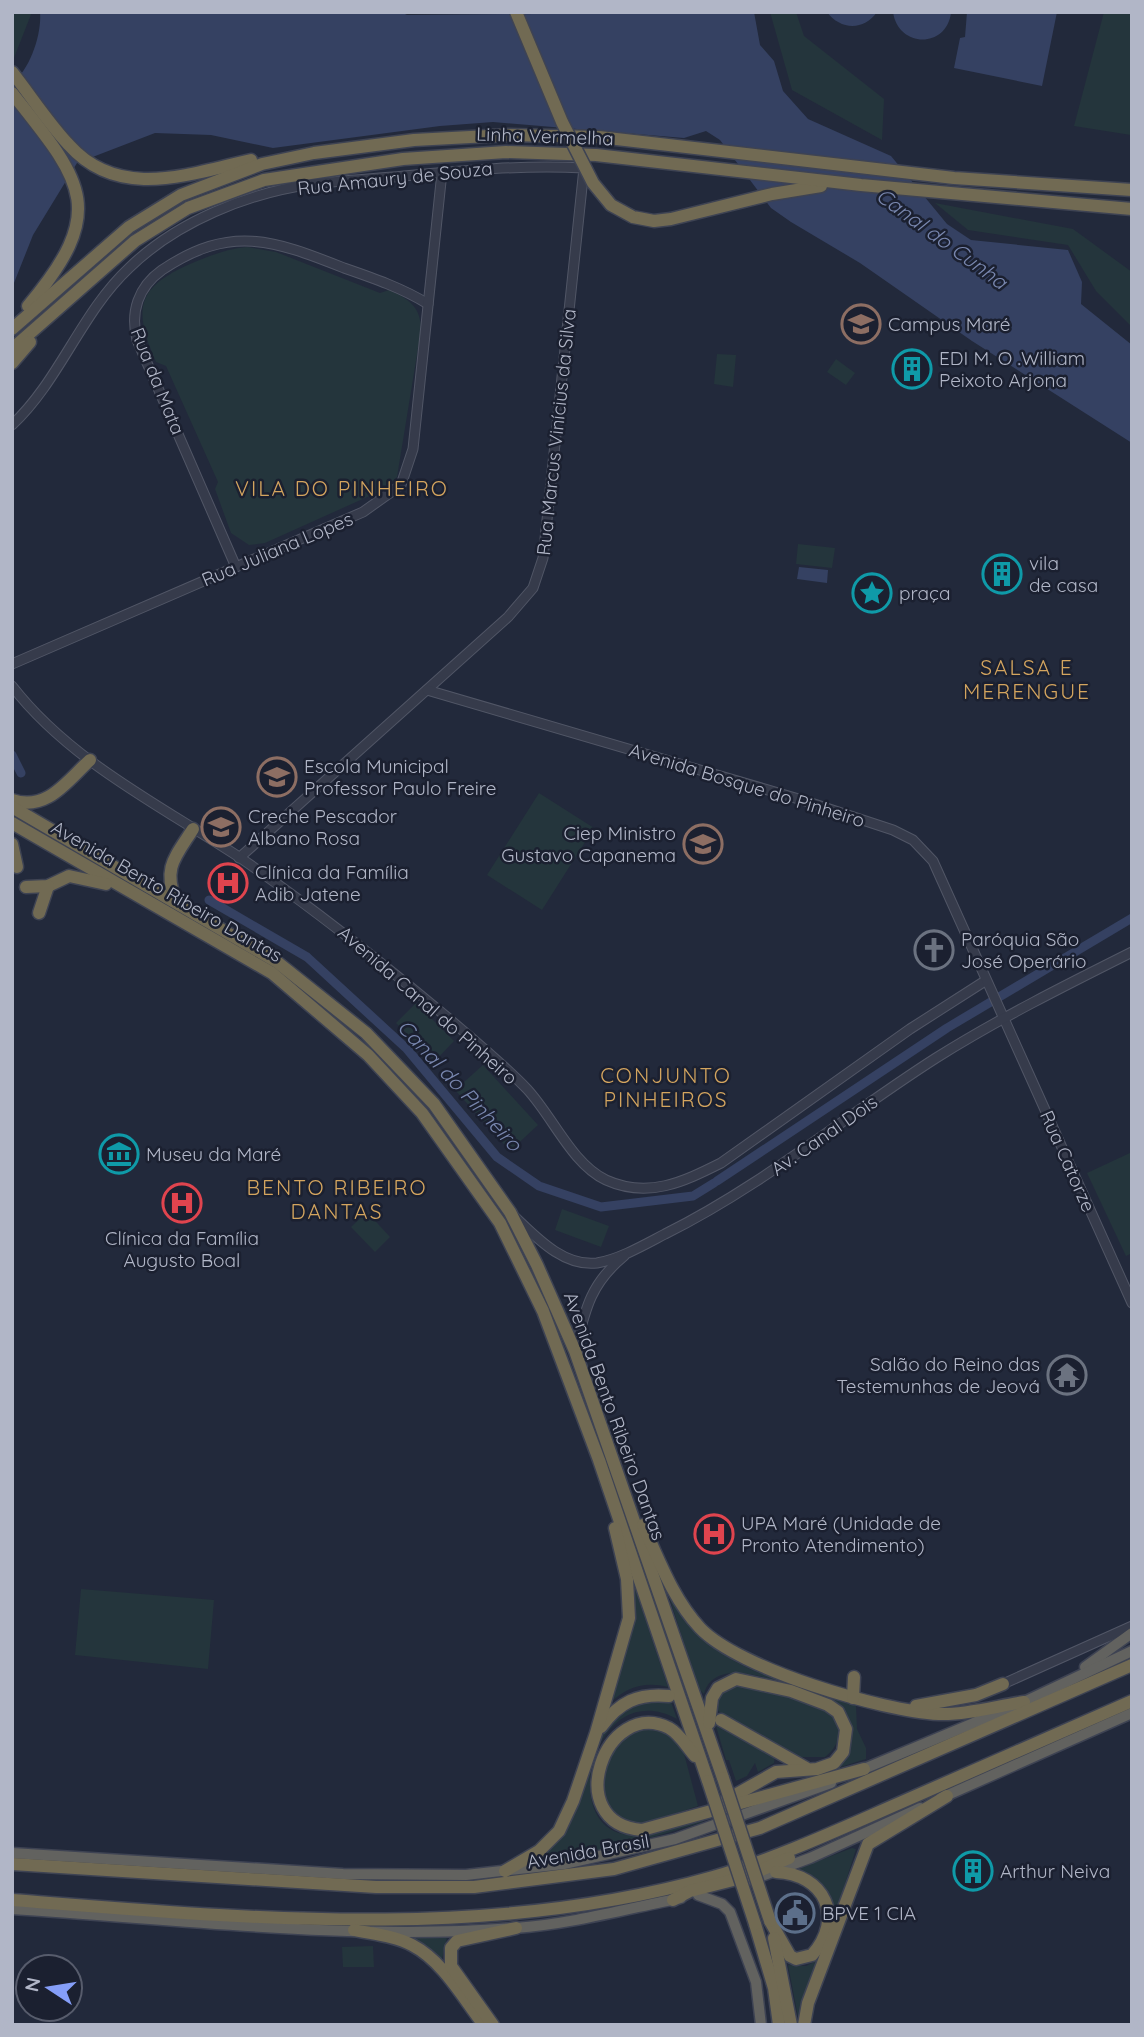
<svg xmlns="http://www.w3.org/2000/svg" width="1144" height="2037" font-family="Quicksand,sans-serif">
<rect width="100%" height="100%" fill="#22293b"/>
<g fill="#24353c">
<polygon points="12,12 32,12 12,63"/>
<polygon points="770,12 796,12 804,36 884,99 882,140 792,90"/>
<polygon points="1104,12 1132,12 1131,135 1074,126"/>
<polygon points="935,203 1073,229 1132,272 1132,327 1096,291 1068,245 968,230"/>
<path d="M247 247 276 252 380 293 389 290C409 299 421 307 421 330L397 477 385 489 265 543 249 545 231 533 215 489 218 482 166 366 156 362C133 309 136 288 190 264 209 256 226 249 247 247Z"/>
<polygon points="717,354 736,355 733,387 714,384"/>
<polygon points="836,359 855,373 846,385 827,372"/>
<polygon points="798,544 835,548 832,568 796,564"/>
<polygon points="539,793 594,828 542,910 487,875"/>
<polygon points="416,1003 454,1041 435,1061 396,1023"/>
<polygon points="483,1065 538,1125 510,1151 455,1090"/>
<polygon points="1132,1152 1132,1253 1126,1256 1087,1173"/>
<polygon points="562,1209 609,1226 601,1247 555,1230"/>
<polygon points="367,1212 390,1237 375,1252 351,1227"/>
<path d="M629 1571 668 1687C645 1681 625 1687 608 1705L631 1635Z"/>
<polygon points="81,1589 214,1600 208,1669 75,1655"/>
<path d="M668 1593C684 1614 698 1636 719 1651 757 1679 812 1689 856 1705L857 1729 866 1748V1759L831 1770 851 1735C849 1715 842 1706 824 1698 796 1689 716 1649 704 1694L698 1688Z"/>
<path d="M741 1681 825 1708C844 1722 843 1743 825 1757H796L713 1708 722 1688Z"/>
<path d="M657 1699 671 1702 677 1719C592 1673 554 1836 634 1835 656 1835 680 1824 702 1818L703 1822C643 1840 585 1859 523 1866L561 1834 600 1734 625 1705Z"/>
<polygon points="716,1726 775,1756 774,1763 758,1772 755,1763 747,1776 736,1781 729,1760 726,1760"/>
<path d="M636 1728 668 1732 683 1750 698 1806 644 1824 621 1822 601 1796C604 1759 606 1751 636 1728Z"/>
<polygon points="852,1848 856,1849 834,1919 795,1870"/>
<polygon points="447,1937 442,1959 414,1938"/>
<polygon points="373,1946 374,1967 343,1967 342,1947"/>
<polygon points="818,1960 801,2017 798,2017 788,1965 806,1966"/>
</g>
<g fill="#354162">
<path d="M40 12H401L407 15 754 12 760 45 774 61 783 91 808 119 891 156 947 224 971 240 1068 250 1082 282 1081 304 1132 345V443L972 341 860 263 791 222 771 208 720 140 706 131 684 138 493 122 440 126 273 148 211 135 155 133 77 163 33 235 12 288V83C30 70 42 34 40 12Z"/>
<path d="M827 12H877C864 31 840 30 827 12Z"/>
<path d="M893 12H951V13C946 49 898 48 893 12Z"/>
<polygon points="967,12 1057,12 1042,86 954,68 960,38 965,37"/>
<polygon points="799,567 828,570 827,583 797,579"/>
</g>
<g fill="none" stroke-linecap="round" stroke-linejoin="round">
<g stroke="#354162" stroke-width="9">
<polyline points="12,755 21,773"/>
<polyline points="209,900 307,957 407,1049 497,1157 539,1186 601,1207 693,1196 714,1183"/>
<polyline points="717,1181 947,1028 1132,918"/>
</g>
<g stroke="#515666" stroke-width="11">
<g id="tertiary">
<path d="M12 425C60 380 81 313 129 268 176 222 249 192 314 184 344 180 374 179 404 176 465 170 523 165 584 168L543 558 533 588 508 617 239 858"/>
<path d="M236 567 137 340C130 312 138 287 162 270 231 224 273 240 344 268 373 278 402 288 428 304"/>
<polyline points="12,664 363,512 401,485 413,449 442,172"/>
<path d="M12 686C70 761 161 806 239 857 312 907 380 961 448 1018 475 1041 503 1064 527 1089 553 1117 572 1164 606 1180 648 1199 683 1182 721 1163L910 1029 985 981"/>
<polyline points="427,690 802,800 893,830 913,840 933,861 1132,1303"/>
<path d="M516 1218C537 1238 564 1267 597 1263 620 1259 644 1245 665 1234 762 1186 845 1116 936 1058 998 1019 1066 985 1132 952"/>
<path d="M575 1351C585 1310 590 1284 624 1256"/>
<polyline points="1003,1684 1132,1626"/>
</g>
</g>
<g stroke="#3e4353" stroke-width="13">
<g id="trunk">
<polyline points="1085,1667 1132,1633"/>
<polyline points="859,1771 1024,1702 1132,1651"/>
<polyline points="941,1798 1132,1713"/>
<polyline points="12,1853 343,1874 466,1875 564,1864 675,1839 831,1783"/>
<polyline points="751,1880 810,1858 920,1808"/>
<polyline points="698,1895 722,1904 730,1912 756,1982 761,2025"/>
<path d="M12 1909C177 1919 351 1941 515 1928 571 1924 626 1909 681 1898"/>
</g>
</g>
<g stroke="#3e4353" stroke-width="15">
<g id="motorway">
<path d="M12 72C31 96 48 123 69 145 119 201 189 174 251 160"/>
<path d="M12 93C83 182 109 210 28 306"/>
<polyline points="633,217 654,221 671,219 772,194 821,186"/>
<polyline points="12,329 129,227 181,195 262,164 314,153 414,140 508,135 599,137 954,178 1132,190"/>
<polyline points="12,349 135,241 188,208 264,180 403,159 506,152 596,155 861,185 1132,209"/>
<polyline points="12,363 30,342"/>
<path d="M12 800C47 812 67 781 90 760"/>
<polyline points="12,807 277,962 366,1033 434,1104 510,1212 537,1265 575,1351 723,1778"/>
<polyline points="12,823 272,973 368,1055 422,1113 500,1223 543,1311 599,1460 708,1781"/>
<polyline points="12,844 17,867"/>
<polyline points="26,887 48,886 69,876 106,884"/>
<path d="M176 901C162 868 176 856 193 829"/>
<polyline points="39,913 48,886"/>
<path d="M643 1525C659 1560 673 1599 700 1628 739 1669 882 1711 939 1714 966 1715 997 1706 1024 1702"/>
<polyline points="853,1698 854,1677"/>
<polyline points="916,1706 976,1695 1003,1684"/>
<polyline points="721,1720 806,1768"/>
<polyline points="709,1723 712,1698 718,1688 736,1679 791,1691 828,1705 838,1712 846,1729 843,1752 834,1763 817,1769 776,1772 721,1803"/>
<path d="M601 1727C619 1702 638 1693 669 1696"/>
<path d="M695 1756C687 1747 680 1734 669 1728 605 1696 560 1824 642 1830L864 1769"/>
<polyline points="12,1864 376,1887 474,1887 614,1869 760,1828 1132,1665"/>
<polyline points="505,1871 539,1851 559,1831 573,1801 596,1733 629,1618 627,1579 615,1528"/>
<path d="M12 1900C245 1918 485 1942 713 1877 778 1858 840 1829 902 1802 979 1768 1055 1735 1132 1701"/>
<polyline points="673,1900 690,1891 745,1877 789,1858"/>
<path d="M770 1921 790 1956 796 1959 812 1955C845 1918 825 1874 776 1872"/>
<polyline points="755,1924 774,1988 779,2025"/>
<path d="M354 1930C373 1934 395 1936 412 1945 443 1961 463 1998 484 2025"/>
<polyline points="774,1938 791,2025"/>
<polyline points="493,2025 451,1966 451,1948 457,1941 516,1928"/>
<polyline points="804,2025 808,2003 868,1844 947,1796"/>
</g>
</g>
<use href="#tertiary" stroke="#363b4b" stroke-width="9"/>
<use href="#trunk" stroke="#62625f" stroke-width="10"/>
<use href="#motorway" stroke="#716a53" stroke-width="12"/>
<g stroke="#3e4353" stroke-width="15" stroke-linecap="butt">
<g id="motorway-bridge">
<polyline points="516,12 562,122 593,183 611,205 633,217"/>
<polyline points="723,1778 770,1921"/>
<polyline points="708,1781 755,1924"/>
</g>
</g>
<use href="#motorway-bridge" stroke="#716a53" stroke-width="12"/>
</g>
<defs>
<g id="school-ring" transform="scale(2.0125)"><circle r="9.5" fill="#1b2030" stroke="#8d6e63" stroke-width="1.5"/><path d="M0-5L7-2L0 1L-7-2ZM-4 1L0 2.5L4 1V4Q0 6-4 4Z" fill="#8d6e63"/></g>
<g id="building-ring" transform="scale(2.0125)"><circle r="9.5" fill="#1b2030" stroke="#0f9aa8" stroke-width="1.5"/><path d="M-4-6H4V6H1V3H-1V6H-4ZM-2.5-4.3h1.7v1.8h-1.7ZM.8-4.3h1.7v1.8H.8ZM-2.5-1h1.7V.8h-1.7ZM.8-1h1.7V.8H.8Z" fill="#0f9aa8"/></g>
<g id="sight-ring" transform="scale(2.0125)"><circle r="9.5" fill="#1b2030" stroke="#0f9aa8" stroke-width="1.5"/><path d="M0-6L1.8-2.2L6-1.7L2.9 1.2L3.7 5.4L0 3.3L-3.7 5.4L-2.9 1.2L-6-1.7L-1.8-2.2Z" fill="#0f9aa8"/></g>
<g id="hospital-ring" transform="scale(2.0125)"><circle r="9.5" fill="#1b2030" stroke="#e0444e" stroke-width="1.5"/><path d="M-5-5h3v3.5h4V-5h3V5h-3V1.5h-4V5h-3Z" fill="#e0444e"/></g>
<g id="church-ring" transform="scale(2.0125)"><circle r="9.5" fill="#1b2030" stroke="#6b7280" stroke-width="1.5"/><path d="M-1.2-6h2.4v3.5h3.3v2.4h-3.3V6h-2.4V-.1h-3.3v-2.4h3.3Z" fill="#6b7280"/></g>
<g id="museum-ring" transform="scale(2.0125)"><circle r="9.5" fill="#1b2030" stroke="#0f9aa8" stroke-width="1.5"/><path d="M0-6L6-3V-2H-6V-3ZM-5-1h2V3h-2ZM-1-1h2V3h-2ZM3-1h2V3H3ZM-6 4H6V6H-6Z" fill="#0f9aa8"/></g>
<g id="temple-ring" transform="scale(2.0125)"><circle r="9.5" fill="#1b2030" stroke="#6b7280" stroke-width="1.5"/><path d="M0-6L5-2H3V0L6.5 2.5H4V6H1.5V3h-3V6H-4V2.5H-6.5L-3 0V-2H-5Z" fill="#6b7280"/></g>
<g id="civic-ring" transform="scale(2.0125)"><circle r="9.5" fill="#1b2030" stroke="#5c6f8a" stroke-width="1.5"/><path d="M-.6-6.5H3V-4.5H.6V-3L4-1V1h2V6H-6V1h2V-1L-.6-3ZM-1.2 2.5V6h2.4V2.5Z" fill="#5c6f8a"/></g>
</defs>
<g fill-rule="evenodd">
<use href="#school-ring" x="861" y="324"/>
<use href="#building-ring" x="912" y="369"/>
<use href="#building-ring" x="1002" y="574"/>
<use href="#sight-ring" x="872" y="593"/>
<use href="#school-ring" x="277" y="777"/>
<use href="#school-ring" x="221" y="827"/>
<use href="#school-ring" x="703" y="844"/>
<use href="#hospital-ring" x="228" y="883"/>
<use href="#church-ring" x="934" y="950"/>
<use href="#museum-ring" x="119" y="1154"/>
<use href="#hospital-ring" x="182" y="1203"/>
<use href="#temple-ring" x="1067" y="1375"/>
<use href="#hospital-ring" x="714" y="1534"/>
<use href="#building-ring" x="973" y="1871"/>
<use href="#civic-ring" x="795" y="1913"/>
</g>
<g text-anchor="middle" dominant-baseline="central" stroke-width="5" stroke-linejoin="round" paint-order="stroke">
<g font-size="19" fill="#b1b6c7" stroke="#1b2030">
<text transform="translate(545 136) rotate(2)">Linha Vermelha</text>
<text transform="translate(395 178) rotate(-6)">Rua Amaury de Souza</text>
<text transform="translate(158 381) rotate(68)">Rua da Mata</text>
<text transform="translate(556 432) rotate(-84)">Rua Marcus Vinícius da Silva</text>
<text transform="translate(277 549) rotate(-23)">Rua Juliana Lopes</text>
<text transform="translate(747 785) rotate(17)">Avenida Bosque do Pinheiro</text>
<text transform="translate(167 891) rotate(30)">Avenida Bento Ribeiro Dantas</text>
<text transform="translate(428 1005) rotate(41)">Avenida Canal do Pinheiro</text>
<text transform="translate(824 1135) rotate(-35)">Av. Canal Dois</text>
<text transform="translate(1068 1161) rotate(66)">Rua Catorze</text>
<text transform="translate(615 1416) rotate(70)">Avenida Bento Ribeiro Dantas</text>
<text transform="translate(588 1851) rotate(-10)">Avenida Brasil</text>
</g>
<g font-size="19" fill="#b1b6c7" stroke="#1b2030" text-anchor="start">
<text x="888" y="324">Campus Maré</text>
<text x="939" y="358">EDI M. O .William<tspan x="939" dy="22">Peixoto Arjona</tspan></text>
<text x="1029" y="563">vila<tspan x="1029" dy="22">de casa</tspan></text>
<text x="899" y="593">praça</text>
<text x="304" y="766">Escola Municipal<tspan x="304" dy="22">Professor Paulo Freire</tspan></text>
<text x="248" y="816">Creche Pescador<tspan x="248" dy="22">Albano Rosa</tspan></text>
<text x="676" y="833" text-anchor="end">Ciep Ministro<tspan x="676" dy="22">Gustavo Capanema</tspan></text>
<text x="255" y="872">Clínica da Família<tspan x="255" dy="22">Adib Jatene</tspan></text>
<text x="961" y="939">Paróquia São<tspan x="961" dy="22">José Operário</tspan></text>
<text x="146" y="1154">Museu da Maré</text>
<text x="182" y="1238" text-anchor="middle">Clínica da Família<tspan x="182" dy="22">Augusto Boal</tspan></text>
<text x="1040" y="1364" text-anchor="end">Salão do Reino das<tspan x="1040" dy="22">Testemunhas de Jeová</tspan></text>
<text x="741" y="1523">UPA Maré (Unidade de<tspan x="741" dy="22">Pronto Atendimento)</tspan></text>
<text x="1000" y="1871">Arthur Neiva</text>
<text x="822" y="1913">BPVE 1 CIA</text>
</g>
<g font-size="21" font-style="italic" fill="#7987af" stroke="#1b2030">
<text transform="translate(942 238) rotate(36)">Canal do Cunha</text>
<text transform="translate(460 1085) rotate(47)">Canal do Pinheiro</text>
</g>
<g font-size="21" letter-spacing="2" fill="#d4a55f" stroke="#1b2030">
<text x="342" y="488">VILA DO PINHEIRO</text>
<text x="1027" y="667">SALSA E<tspan x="1027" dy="24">MERENGUE</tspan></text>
<text x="666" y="1075">CONJUNTO<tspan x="666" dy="24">PINHEIROS</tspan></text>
<text x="337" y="1187">BENTO RIBEIRO<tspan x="337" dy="24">DANTAS</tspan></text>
</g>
</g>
<rect width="1144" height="2037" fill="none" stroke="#b1b6c7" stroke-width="28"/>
<g transform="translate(49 1988) rotate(282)"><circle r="33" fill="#1b2030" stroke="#575c6c" stroke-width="2"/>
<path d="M0-5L12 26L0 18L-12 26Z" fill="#859ef8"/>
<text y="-10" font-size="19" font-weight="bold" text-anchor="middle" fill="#b1b6c7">N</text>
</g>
</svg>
